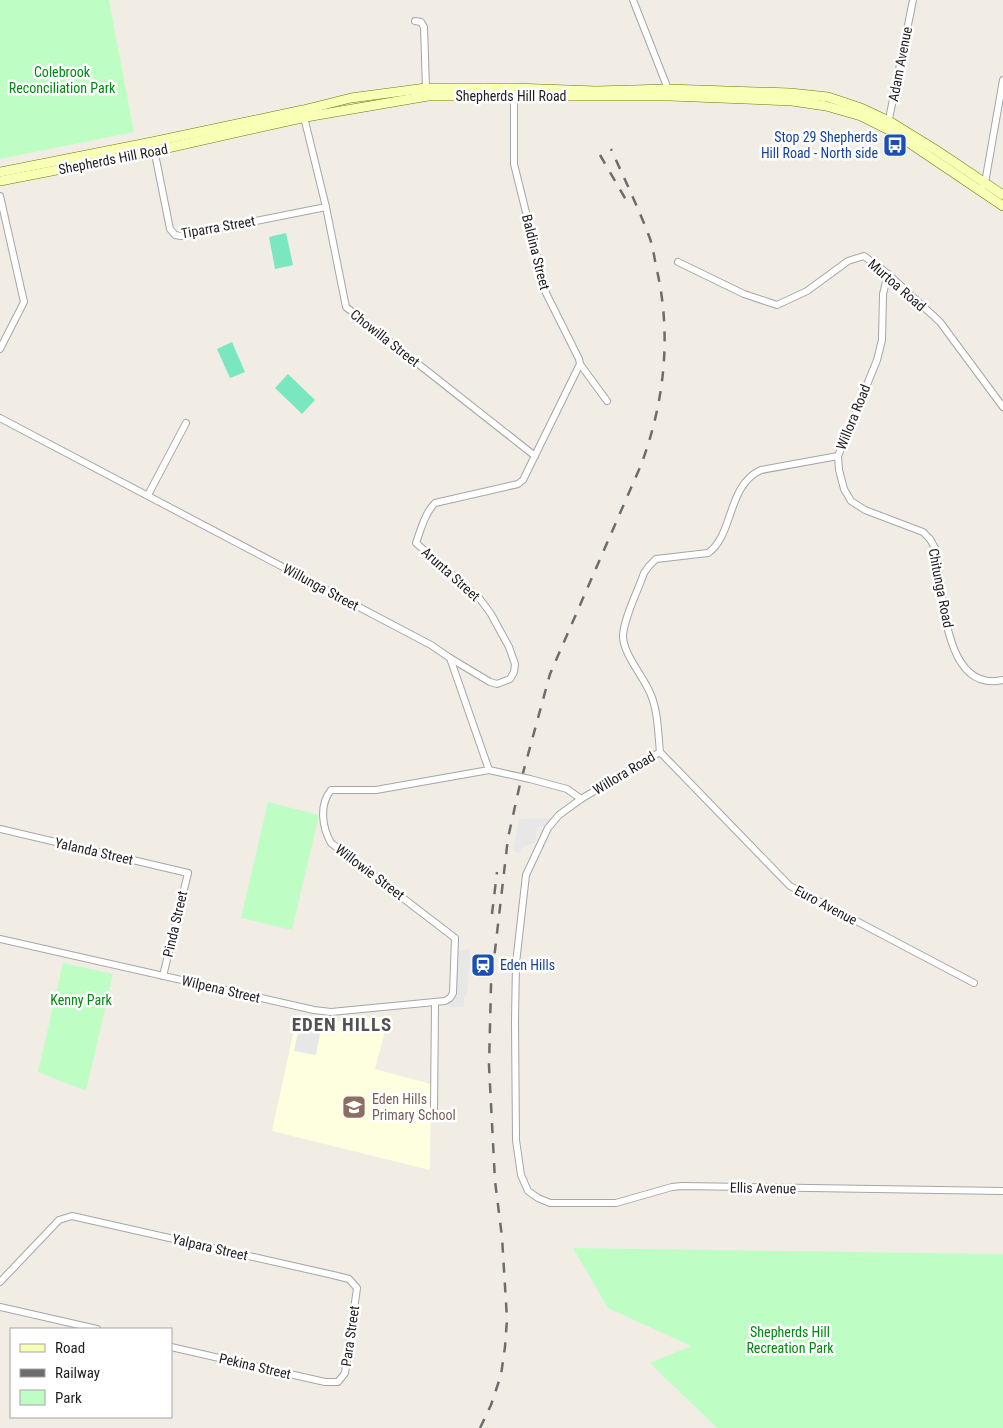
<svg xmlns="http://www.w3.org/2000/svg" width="1003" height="1428" font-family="'Roboto Condensed',sans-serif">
<rect width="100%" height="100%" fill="#f1ede4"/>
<polygon fill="#feffdf" points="297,1016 330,1022 389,1016 375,1069 431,1084 430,1170 272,1131"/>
<g fill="#befec5">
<polygon points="0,0 109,0 134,132 0,159"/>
<polygon points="268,802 319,815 292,930 241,918"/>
<polygon points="63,963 113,974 86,1091 38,1072"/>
<polygon points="573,1248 1003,1254 1003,1428 717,1428 650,1363 691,1346 608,1308"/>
</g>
<g fill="#7be7c0">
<polygon points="286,233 293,265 275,269 269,237"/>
<polygon points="232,342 245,372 230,378 217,349"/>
<polygon points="288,374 315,400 302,414 275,388"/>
</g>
<g fill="#e7e7e7">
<polygon points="553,818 549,826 537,827 535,843 524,846 520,853 513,851 519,819"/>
<polygon points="470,949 467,994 464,997 464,1007 450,1007 445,1001 450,998 455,952"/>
<polygon points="301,1019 322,1023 316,1055 294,1051"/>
</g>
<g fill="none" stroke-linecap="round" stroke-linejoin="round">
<g stroke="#a6a6a6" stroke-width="8">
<g id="minor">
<polyline points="633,0 668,89"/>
<polyline points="415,21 421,22 424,27 426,88"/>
<polyline points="514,92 514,164 546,293 579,359 580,364 607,401"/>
<polyline points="303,113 326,207 346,307 535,456"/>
<polyline points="888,124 913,0"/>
<polyline points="154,149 170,229 175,235 181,236 326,207"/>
<polyline points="983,186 985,183 1003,80"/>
<polyline points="0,196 24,302 0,349"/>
<polyline points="678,262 744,294 777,305 807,291 848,261 864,256 888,274 940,322 1003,407"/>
<path d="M888 274 883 294 882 340 877 360 838 456 761 470C727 485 734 535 708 553L656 559 649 566 644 573C638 591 624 617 623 636 623 654 644 677 651 695 658 712 658 733 660 752L581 799 559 815 548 828 526 875 516 963 515 1022 516 1140 521 1175 528 1191 538 1198 550 1203H616L672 1187 682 1186 1003 1191"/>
<polyline points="0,418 431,645 450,658 489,770 507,774"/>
<path d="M838 456 839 470 844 489 851 501 865 510 923 532 930 539 936 550C943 588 942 694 1003 680"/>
<polyline points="148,495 186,423"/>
<path d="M450 658 490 682 497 684 510 679 514 672 515 664 509 647 491 614 480 599 416 543C421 529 425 513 435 503L518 484 523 480 580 364"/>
<polyline points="660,752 790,886 974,983"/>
<polyline points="530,779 567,789 581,799"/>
<polyline points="0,829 188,873 163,976"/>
<path d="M0 939 314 1010 331 1012 445 1001 450 998 453 993 455 938 331 843C322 827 319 805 331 790H376L489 770"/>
<polyline points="434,1110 435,1002"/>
<polyline points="0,1282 59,1220 72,1216 333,1275 349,1279 357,1288 345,1373 338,1382 325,1382 171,1347"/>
<polyline points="0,1307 97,1329"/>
</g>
</g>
<g stroke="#6b7c00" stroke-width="10">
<g id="secondary">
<polyline points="0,172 152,142 303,110 351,98 426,88 514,88 596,91 668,89 790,93 828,97 861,108 889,121 936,150 1003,195"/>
<polyline points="0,181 154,151 306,117 428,96 670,96 792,101 826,106 861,116 889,130 911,144 1003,206"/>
</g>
</g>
<use href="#minor" stroke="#fff" stroke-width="6"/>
<use href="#secondary" stroke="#f9ffb4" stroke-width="9"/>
<g stroke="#6d6d6d" stroke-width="2.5" stroke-dasharray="10 10" stroke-linecap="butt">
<polyline points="600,155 629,205"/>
<polyline points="492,914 497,872"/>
<path d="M480 1428 491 1405 501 1375 505 1347 507 1319 502 1237 495 1181 489 1066 491 985 508 838 520 784 550 674 641 465C665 401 672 333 656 266 654 256 653 246 649 236 638 207 624 178 611 149"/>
</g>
<g stroke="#a6a6a6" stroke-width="8" stroke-linecap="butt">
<polyline id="minor-bridge" points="507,774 530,779"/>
</g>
<use href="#minor-bridge" stroke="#fff" stroke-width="6"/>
</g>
<defs>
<g id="bus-square" transform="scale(1.25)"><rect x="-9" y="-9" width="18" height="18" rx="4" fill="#1a4fb4" stroke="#fff"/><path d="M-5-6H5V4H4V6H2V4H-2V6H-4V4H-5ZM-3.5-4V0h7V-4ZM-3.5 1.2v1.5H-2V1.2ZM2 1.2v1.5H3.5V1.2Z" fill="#fff"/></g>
<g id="station-square" transform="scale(1.25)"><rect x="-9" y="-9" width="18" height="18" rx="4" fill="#1a4fb4" stroke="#fff"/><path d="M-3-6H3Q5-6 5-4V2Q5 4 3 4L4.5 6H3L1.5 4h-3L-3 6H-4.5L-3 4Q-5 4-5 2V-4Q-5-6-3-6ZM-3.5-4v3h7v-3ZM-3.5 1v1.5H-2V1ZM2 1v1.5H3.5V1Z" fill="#fff"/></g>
<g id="school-square" transform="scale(1.25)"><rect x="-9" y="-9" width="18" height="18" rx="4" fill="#8d6e63" stroke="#fff"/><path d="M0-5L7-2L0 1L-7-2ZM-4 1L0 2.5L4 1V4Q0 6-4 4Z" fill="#fff"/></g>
</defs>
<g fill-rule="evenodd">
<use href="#bus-square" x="895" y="145"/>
<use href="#station-square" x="483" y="965"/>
<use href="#school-square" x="354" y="1107"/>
</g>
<g text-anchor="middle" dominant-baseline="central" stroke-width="5" stroke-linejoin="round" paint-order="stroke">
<g font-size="14" fill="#1f1f1f" stroke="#fff">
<text transform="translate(900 64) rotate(-79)">Adam Avenue</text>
<text x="511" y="96">Shepherds Hill Road</text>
<text transform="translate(113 159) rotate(-11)">Shepherds Hill Road</text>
<text transform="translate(218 227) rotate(-10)">Tiparra Street</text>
<text transform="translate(536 252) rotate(76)">Baldina Street</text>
<text transform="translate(897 285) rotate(41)">Murtoa Road</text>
<text transform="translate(385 338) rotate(38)">Chowilla Street</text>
<text transform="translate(853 417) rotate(-68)">Willora Road</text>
<text transform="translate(451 574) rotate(42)">Arunta Street</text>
<text transform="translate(321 587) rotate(28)">Willunga Street</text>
<text transform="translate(941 588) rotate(79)">Chitunga Road</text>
<text transform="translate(624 773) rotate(-31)">Willora Road</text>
<text transform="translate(94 851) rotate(13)">Yalanda Street</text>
<text transform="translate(370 872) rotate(37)">Willowie Street</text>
<text transform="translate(826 905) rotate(28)">Euro Avenue</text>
<text transform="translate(175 924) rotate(-77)">Pinda Street</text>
<text transform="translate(221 989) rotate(13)">Wilpena Street</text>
<text transform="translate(763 1188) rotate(1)">Ellis Avenue</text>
<text transform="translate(210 1247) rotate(13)">Yalpara Street</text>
<text transform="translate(350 1336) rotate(-82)">Para Street</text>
<text transform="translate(255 1366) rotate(13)">Pekina Street</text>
</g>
<g font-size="14" fill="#018910" stroke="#fff">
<text x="62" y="72">Colebrook<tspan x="62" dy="16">Reconciliation Park</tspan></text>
<text x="81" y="1000">Kenny Park</text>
<text x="790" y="1332">Shepherds Hill<tspan x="790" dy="16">Recreation Park</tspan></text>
</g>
<g font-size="14" fill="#164399" stroke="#fff" text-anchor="end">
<text x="878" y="137">Stop 29 Shepherds<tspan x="878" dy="16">Hill Road - North side</tspan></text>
<text x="500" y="965" text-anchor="start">Eden Hills</text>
</g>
<g font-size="14" fill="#785e54" stroke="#fff" text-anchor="start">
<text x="372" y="1099">Eden Hills<tspan x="372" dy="16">Primary School</tspan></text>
</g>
<g font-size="19" font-weight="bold" letter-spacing="1" fill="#525252" stroke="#fff">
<text x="342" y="1024">EDEN HILLS</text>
</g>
</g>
<rect x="10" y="1328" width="162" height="90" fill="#ffffff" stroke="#a5a5a5"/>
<rect x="20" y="1344" width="25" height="8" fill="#f9ffb4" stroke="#a5a5a5"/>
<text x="55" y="1353" font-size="15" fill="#1f1f1f">Road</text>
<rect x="20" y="1369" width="25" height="8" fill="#6d6d6d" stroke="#a5a5a5"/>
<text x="55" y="1378" font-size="15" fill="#1f1f1f">Railway</text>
<rect x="20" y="1390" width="25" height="15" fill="#befec5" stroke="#a5a5a5"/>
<text x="55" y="1403" font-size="15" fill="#1f1f1f">Park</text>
</svg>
